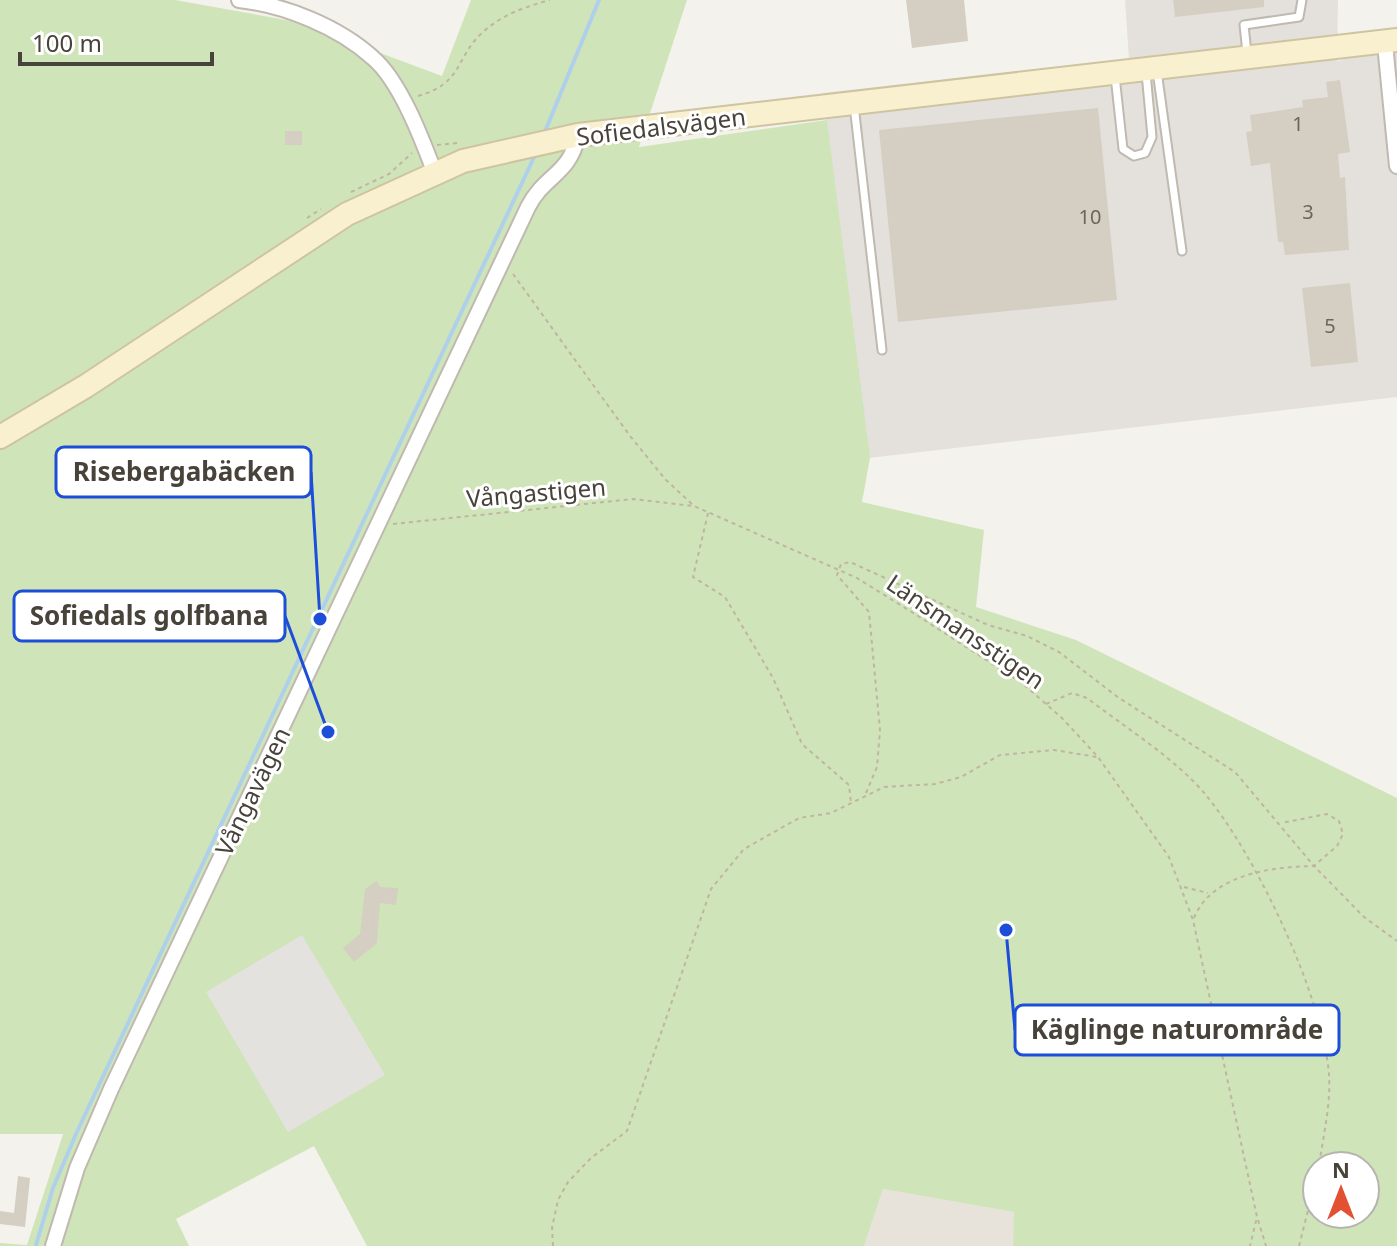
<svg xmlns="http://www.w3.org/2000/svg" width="1397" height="1246" font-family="'Noto Sans',sans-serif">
<rect width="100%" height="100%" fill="#f4f2ec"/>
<polygon fill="#e7e3da" points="883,1189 1015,1212 1013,1246 864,1246"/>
<polygon fill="#e4e1dd" points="1125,0 1338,0 1337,61 1397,47 1397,397 869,458 823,93 1129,59"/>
<path fill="#d0e4b9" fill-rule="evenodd" d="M0 0H175L297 22 442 76 471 0H687L639 147 827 120 870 458 862 502 984 530 976 607 1076 640 1397 798V1246H1013L1014 1212 883 1189 864 1246H367L314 1146 176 1219 189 1246H0V1243L27 1245 63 1134H0ZM1317 1166H1365V1214H1317Z"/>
<polygon fill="#e3e2df" points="302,935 385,1075 288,1132 206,992"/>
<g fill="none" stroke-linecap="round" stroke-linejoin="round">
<g stroke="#afd0ea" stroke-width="4">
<polyline points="544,134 599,0"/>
<polyline points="36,1245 53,1188 76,1134 536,153"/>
</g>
</g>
<g fill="#d5cec2">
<polygon points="906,0 964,0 968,41 912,48"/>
<polygon points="1173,0 1264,0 1264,7 1175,17"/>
<polygon points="1340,80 1350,152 1338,154 1340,178 1345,177 1349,250 1285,255 1283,242 1278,242 1270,163 1251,166 1246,132 1252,131 1250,115 1303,107 1302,100 1328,97 1326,82"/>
<polygon points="1098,108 1117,300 898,322 879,130"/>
<rect x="285" y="131" width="17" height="14"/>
<polygon points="1350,283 1358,362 1311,367 1302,288"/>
<polygon points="377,881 380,887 398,888 396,905 380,903 377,943 354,962 343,948 360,934 365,889"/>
<polygon points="18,1176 30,1178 25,1227 0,1224 0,1211 14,1213"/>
</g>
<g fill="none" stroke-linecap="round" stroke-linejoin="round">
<g stroke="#bfb9af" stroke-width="11">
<g id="service">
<polyline points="1247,53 1244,25 1299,17 1302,0"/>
<polyline points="1157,71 1182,251"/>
<polyline points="1115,76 1123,149 1134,156 1145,153 1152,137 1146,73"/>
<polyline points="854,105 882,350"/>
</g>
</g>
<g stroke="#bfb9af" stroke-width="18">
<g id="minor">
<path d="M239 0C285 5 339 27 373 58 400 81 422 139 434 171"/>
<polyline points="1385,44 1397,166"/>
<path d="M53 1246 77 1168 111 1089 528 207C545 174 570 175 578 135"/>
</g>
</g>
<g stroke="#cec4a0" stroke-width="26">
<polyline id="secondary" points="0,437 86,386 347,214 463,161 578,135 1397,40"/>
</g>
<g stroke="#bfb5a2" stroke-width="2" stroke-dasharray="4 4" stroke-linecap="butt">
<path d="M418 96C464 83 455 57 483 32 503 14 525 7 550 0"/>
<polyline points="437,145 458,143"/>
<polyline points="351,192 389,174 412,153"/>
<polyline points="307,218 321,209"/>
<polyline points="513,274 630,436 665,479 694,506 857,578 918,616 1022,683 1062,718 1098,757 1169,857 1193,920 1257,1217 1250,1246"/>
<polyline points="708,513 693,577 725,597 773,678 802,744 849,785 851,803"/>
<polyline points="393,524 633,499 693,506"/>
<path d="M1046 704 1072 693 1087 698C1122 725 1177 760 1205 794 1256 855 1323 996 1329 1075 1331 1104 1323 1137 1319 1166"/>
<polyline points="866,793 877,767 880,730 869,612 837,575 841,564 850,562 988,625 1027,636 1059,652 1119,698 1235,772 1314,866 1337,846 1343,834 1339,821 1327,814 1281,823"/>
<polyline points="1184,887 1208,893"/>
<path d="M1194 918C1212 874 1271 867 1314 866L1364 917 1397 941"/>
<polyline points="1258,1220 1266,1246"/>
<polyline points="553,1246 552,1228 558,1200 568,1182 591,1158 627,1131 711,889 744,849 799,818 831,813 884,787 935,784 961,777 1000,755 1054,750 1097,757"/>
<polyline points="1299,1246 1317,1175"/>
</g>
<use href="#service" stroke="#fff" stroke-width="7"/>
<use href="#minor" stroke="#fff" stroke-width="14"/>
<use href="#secondary" stroke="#f9f0d0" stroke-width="22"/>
</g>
<g text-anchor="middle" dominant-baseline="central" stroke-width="6" stroke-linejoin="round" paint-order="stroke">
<g font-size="20" fill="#6b665c">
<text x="1298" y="123">1</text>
<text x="1308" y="211">3</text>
<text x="1090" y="216">10</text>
<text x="1330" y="325">5</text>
</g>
<g font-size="24" fill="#48433a" stroke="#fff">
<text transform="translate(661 126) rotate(-7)">Sofiedalsvägen</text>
<text transform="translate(536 492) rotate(-5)">Vångastigen</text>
<text transform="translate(966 631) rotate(34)">Länsmansstigen</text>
<text transform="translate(252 791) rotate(-64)">Vångavägen</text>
</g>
</g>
<path fill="none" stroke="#1d4ed8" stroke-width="3" d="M320 619L311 472M328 732L285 616M1006 930L1015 1030"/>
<g fill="#1d4ed8" stroke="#fff" stroke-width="3">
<circle cx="320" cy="619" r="8"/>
<circle cx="328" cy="732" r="8"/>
<circle cx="1006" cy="930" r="8"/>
</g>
<g fill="#fff" stroke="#1d4ed8" stroke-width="3">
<rect x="56" y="447" width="255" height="50" rx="8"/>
<rect x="14" y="591" width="271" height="50" rx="8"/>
<rect x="1015" y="1005" width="324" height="50" rx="8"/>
</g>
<g font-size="26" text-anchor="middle" font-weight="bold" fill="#48433a">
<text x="184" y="481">Risebergabäcken</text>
<text x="149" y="625">Sofiedals golfbana</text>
<text x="1177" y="1039">Käglinge naturområde</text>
</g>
<g transform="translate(1341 1190)"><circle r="38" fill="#ffffff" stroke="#b6b4b0" stroke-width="2"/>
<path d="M0-6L14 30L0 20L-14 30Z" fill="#e35133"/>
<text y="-12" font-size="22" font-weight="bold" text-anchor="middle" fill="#48433a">N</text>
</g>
<path d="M20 52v12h192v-12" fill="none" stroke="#48433a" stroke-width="4"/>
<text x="32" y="52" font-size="24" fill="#48433a" stroke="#ffffff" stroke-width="6" paint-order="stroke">100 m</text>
</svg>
